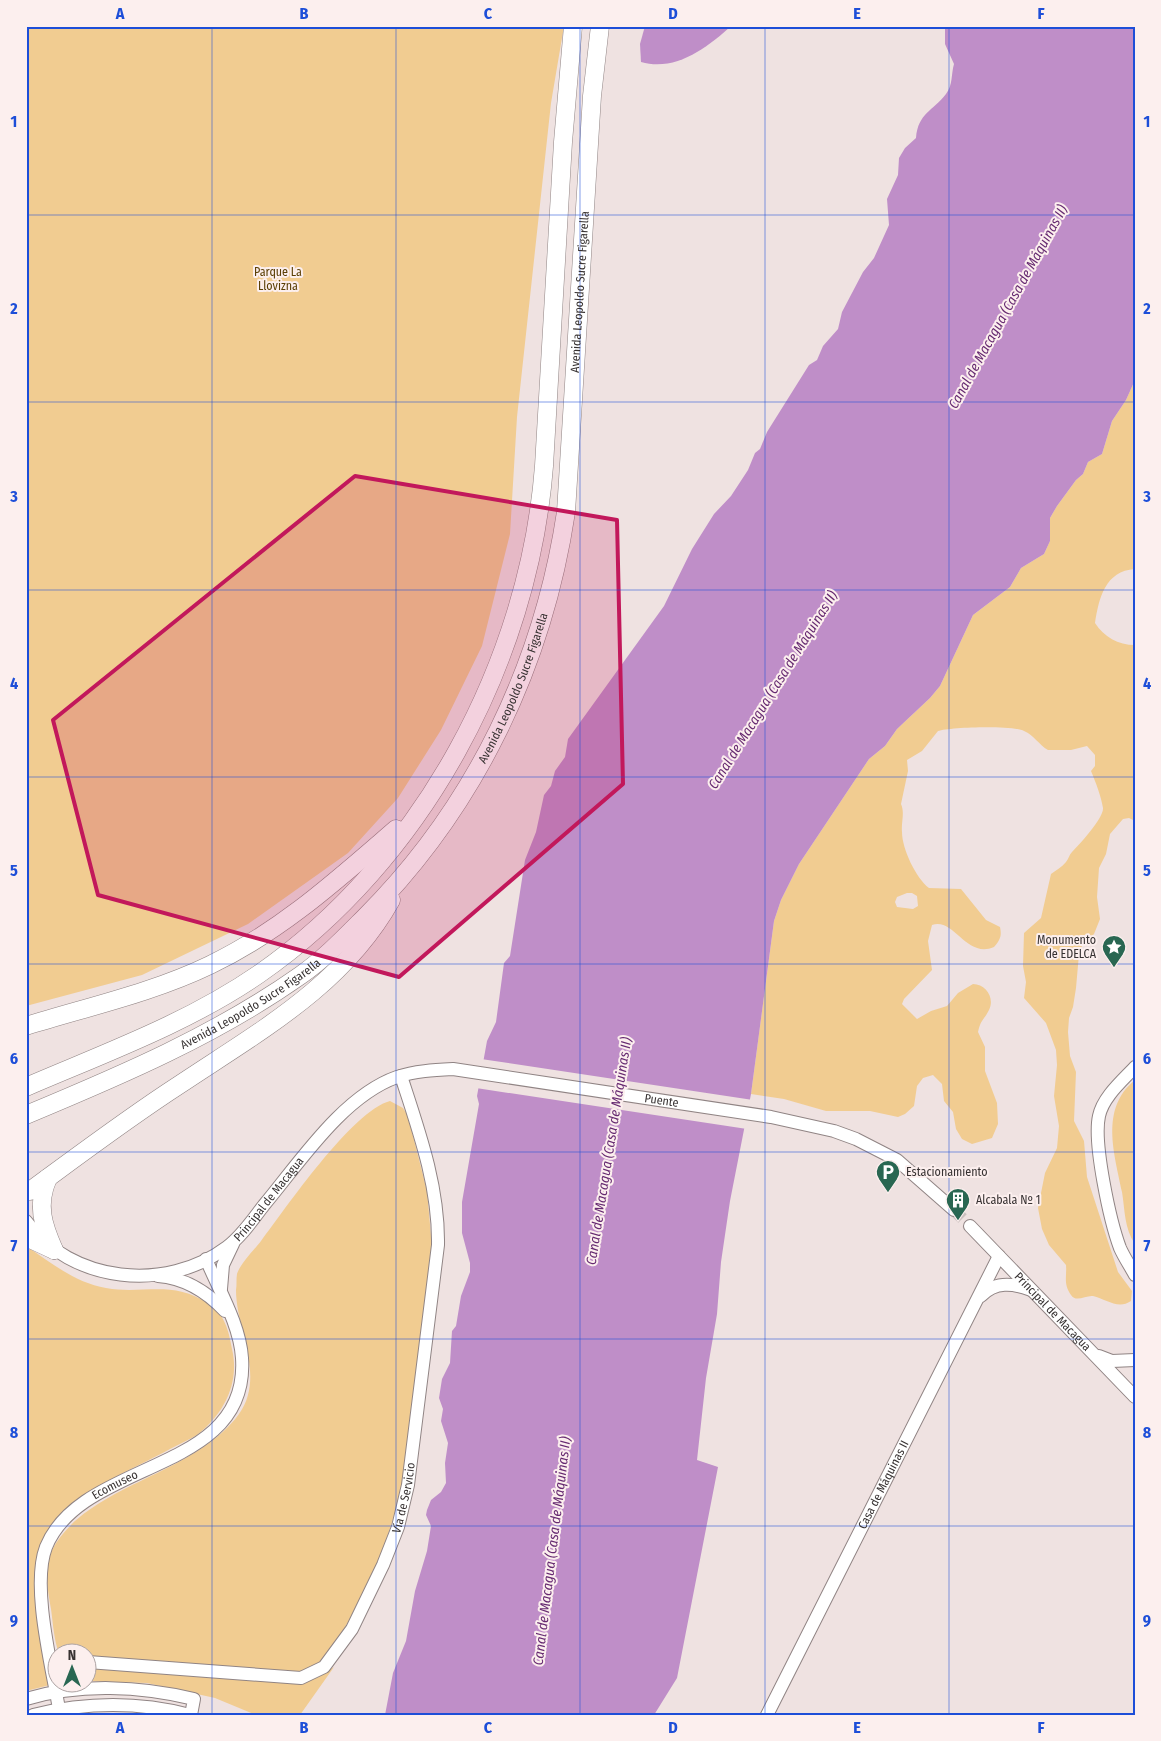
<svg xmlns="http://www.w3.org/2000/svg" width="1161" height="1741" font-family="'Fira Sans Condensed',sans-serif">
<rect width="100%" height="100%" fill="#efe2e1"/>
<g fill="#f1cc91" fill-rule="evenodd">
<polygon points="26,26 564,26 551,103 517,417 510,534 482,646 441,730 398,798 348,853 248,924 142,975 26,1006"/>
<path d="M1135 380V569C1105 571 1099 598 1095 623 1104 637 1118 645 1135 645V821L1129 818 1123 819 1110 834 1106 854 1099 868 1097 897 1100 919 1094 934 1082 946 1079 954 1076 988 1073 1007 1069 1018 1068 1032 1070 1056 1076 1072 1074 1121 1084 1141 1087 1177 1118 1272 1132 1291 1131 1301C1118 1310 1106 1299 1093 1296 1086 1295 1076 1303 1071 1295 1063 1284 1067 1276 1066 1265L1049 1245 1042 1229 1038 1208 1045 1173 1057 1148 1059 1126 1054 1096 1057 1065 1056 1050 1046 1023 1024 998 1026 982 1023 966 1024 933 1041 918 1051 874C1056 870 1062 867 1066 862 1069 858 1069 855 1072 852 1079 845 1104 818 1103 808 1101 796 1096 783 1091 771L1095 766V755L1087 746 1071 750H1048C1039 745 1034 735 1024 731 1013 725 950 727 938 731L922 751 907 760 908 771 901 804C905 813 901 822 902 832 902 849 916 878 929 888L961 889 986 920 1000 927C1002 936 1000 940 994 947 966 959 954 917 932 925L928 941 932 970 904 999 902 1004 917 1019 931 1011 947 1006 958 993 973 984C986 984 995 998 989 1010 984 1020 981 1019 978 1032L985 1047V1071L997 1103 998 1124 992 1138 972 1144 962 1139 956 1129 953 1112 944 1101 942 1084 933 1075 923 1078 917 1086 914 1106 905 1114 898 1117 870 1111H826L784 1099 751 1094 774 921 781 900 799 864 869 759 885 746 897 729 930 698 940 686 973 615 1010 587 1021 568 1044 554 1050 541V518L1057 506 1076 480 1083 474 1088 462 1102 454 1112 421 1126 400ZM907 893H912L917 896 918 906 913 909 897 907 895 902 897 897Z"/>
<path d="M1135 1080V1244C1124 1228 1125 1210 1122 1192 1115 1155 1099 1109 1135 1080Z"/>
<path d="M390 1101 403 1108 408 1116 427 1191 432 1247 404 1478C392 1533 370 1586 341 1634 334 1646 327 1659 315 1667 308 1671 300 1671 293 1673L88 1657V1654L59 1653C54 1641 53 1623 51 1609 48 1592 43 1566 52 1550 87 1484 194 1476 239 1414 266 1376 236 1330 236 1290 237 1285 236 1279 237 1274 240 1264 254 1250 261 1241 286 1208 352 1111 390 1101Z"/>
<path d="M26 1246C51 1263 76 1283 106 1288 143 1295 172 1279 209 1304 225 1314 229 1332 232 1349 240 1383 224 1414 197 1435 189 1440 179 1444 170 1449 126 1473 65 1495 42 1544 25 1582 44 1645 50 1685L26 1691Z"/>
<polygon points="88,1665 297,1683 319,1677 334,1667 300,1715 256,1715 215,1698 147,1683 88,1681"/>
</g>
<g fill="#bf8ec8">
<path d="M645 26H731C707 48 675 72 641 62L640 44Z"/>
<path d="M945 26H1135V380L1126 400 1112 421 1102 454 1088 462 1083 474 1076 480 1057 506 1050 518V541L1044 554 1021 568 1010 587 973 615 940 686 930 698 897 729 885 746 869 759 799 864 781 900 774 921 751 1094 730 1201 721 1262 717 1314 706 1378 697 1460 718 1467 677 1678 654 1715H385L393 1673 406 1641 415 1591 427 1551 431 1526 426 1515 427 1510 431 1500 441 1492 446 1483 445 1463 448 1443 441 1421 443 1409 439 1398 442 1379 450 1363 452 1331 456 1326 461 1296 470 1272V1263L462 1233V1202L479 1104 477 1096 487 1041 496 1022 504 963 510 956 525 860 536 832 544 795 551 786 555 771 565 757 568 739 664 606 692 549 714 514 731 496 748 470 755 453 760 449 767 432 809 365 817 360 823 346 838 329 842 312 863 272 874 258 889 225 887 199 898 175 899 158 905 148 916 138C918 113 933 111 946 94 953 85 951 74 954 64L945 44Z"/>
</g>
<polygon fill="#efe2e1" points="481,1059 753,1100 747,1129 476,1088"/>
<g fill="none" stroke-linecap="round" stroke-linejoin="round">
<polyline stroke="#cabfbe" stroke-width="12" stroke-dasharray="12 6" stroke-linecap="butt" points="954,1210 970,1226"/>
<g stroke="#908484" stroke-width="14">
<g id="minor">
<path d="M1135 1067C1122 1081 1103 1097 1099 1116 1093 1143 1110 1221 1120 1248 1124 1257 1130 1266 1135 1275"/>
<path id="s1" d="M26 1221C71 1283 166 1293 227 1247 242 1236 253 1219 264 1205 300 1162 343 1096 397 1077 415 1071 434 1070 453 1069L771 1117 834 1131 856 1139 897 1160 954 1210"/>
<path id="s2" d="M970 1226 1135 1397"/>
<path d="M158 1276C185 1278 207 1292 225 1311"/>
<polyline points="221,1289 223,1265 233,1244"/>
<path d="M981 1296C995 1281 1013 1283 1031 1290"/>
<polyline points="1099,1356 1112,1361 1135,1360"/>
<path id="s3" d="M88 1662 301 1678 324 1667 352 1629 383 1565 398 1527 408 1485 438 1245C439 1187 419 1131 401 1076"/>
<path d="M26 1699C80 1683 140 1686 194 1699L191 1715"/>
<path id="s4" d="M59 1709C52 1667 31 1586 46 1547 82 1458 250 1475 242 1358 240 1325 219 1290 206 1259"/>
<path d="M33 1715C86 1702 137 1701 190 1715"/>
<path id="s5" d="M767 1715 999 1256"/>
</g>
</g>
<g stroke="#908484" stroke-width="19">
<g id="secondary">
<path d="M26 1026C87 1007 152 993 210 965 281 931 337 880 396 829"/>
<path d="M26 1087C105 1053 188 1023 259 974 422 861 529 662 544 466L563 142 573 26"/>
<path id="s6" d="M26 1115C122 1075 216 1035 301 975 325 958 345 937 365 917 475 807 543 665 566 512L592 96 600 26"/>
<path d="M48 1178C36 1205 43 1225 54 1250"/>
<path d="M26 1191H30C79 1155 128 1118 179 1085 258 1032 343 986 391 900"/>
<polyline points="26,1237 54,1250"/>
</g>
</g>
<use href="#minor" stroke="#fff" stroke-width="12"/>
<use href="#secondary" stroke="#fff" stroke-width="18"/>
</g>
<path fill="#c2185b" fill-opacity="0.2" stroke="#c2185b" stroke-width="4" stroke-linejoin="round" d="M355 476 617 520 623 784 399 977 98 895 53 720Z"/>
<path fill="none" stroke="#1d4ed8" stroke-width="1" stroke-opacity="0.55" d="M212 26V1715M396 26V1715M580 26V1715M765 26V1715M949 26V1715M26 215H1135M26 402H1135M26 590H1135M26 777H1135M26 964H1135M26 1152H1135M26 1339H1135M26 1526H1135"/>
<defs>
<g id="sight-pin" transform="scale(1.25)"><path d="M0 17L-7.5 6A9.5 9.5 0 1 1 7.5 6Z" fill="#296752" stroke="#fcefee"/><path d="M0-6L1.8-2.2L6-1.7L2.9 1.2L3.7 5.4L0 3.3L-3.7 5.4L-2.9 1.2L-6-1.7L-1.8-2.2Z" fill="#fff"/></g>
<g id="parking-pin" transform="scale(1.25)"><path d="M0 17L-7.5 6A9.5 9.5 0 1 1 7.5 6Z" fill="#296752" stroke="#fcefee"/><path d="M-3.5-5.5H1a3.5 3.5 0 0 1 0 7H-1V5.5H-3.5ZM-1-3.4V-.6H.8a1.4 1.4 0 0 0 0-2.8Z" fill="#fff"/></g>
<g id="building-pin" transform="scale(1.25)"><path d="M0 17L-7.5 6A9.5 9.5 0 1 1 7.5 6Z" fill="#296752" stroke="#fcefee"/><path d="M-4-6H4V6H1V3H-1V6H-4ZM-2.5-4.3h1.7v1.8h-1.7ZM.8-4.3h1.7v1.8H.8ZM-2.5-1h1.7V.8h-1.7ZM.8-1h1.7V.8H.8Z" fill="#fff"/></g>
</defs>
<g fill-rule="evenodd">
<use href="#sight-pin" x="1114" y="947"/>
<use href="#parking-pin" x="888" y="1172"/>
<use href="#building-pin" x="958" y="1200"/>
</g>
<g text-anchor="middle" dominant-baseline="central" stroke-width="4" stroke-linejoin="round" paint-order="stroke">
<g font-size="12" fill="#5a3e04" stroke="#fcefee">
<text x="278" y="272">Parque La<tspan x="278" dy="14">Llovizna</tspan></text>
</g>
<g font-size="12" fill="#373232" stroke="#fcefee">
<text stroke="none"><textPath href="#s6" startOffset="1076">Avenida Leopoldo Sucre Figarella</textPath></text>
<text stroke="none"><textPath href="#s6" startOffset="671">Avenida Leopoldo Sucre Figarella</textPath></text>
<text stroke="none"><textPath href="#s6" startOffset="251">Avenida Leopoldo Sucre Figarella</textPath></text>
<text stroke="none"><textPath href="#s1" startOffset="735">Puente</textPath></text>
<text stroke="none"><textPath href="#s1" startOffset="288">Principal de Macagua</textPath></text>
<text stroke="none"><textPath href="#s2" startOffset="119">Principal de Macagua</textPath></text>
<text stroke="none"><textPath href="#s5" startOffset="258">Casa de Máquinas II</textPath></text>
<text stroke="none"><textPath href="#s4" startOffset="259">Ecomuseo</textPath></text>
<text stroke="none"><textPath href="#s3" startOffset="428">Vía de Servicio</textPath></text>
</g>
<g font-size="12" fill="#373232" stroke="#fcefee" text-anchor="start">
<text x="1096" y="940" text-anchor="end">Monumento<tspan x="1096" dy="14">de EDELCA</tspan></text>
<text x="906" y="1172">Estacionamiento</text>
<text x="976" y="1200">Alcabala Nº 1</text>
</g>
<g font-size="14" font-style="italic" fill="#662a71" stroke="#fcefee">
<text transform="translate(1008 307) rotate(-61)">Canal de Macagua (Casa de Máquinas II)</text>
<text transform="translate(773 690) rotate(-58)">Canal de Macagua (Casa de Máquinas II)</text>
<text transform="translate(609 1151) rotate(-81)">Canal de Macagua (Casa de Máquinas II)</text>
<text transform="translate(552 1551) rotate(-83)">Canal de Macagua (Casa de Máquinas II)</text>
</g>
</g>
<rect width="1161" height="1741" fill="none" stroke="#fcefee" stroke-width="55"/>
<g transform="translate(72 1668)"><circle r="24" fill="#fcefee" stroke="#ada3a3"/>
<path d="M0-4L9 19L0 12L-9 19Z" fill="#296752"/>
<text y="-8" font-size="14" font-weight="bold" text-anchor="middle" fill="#373232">N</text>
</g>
<rect x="28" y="28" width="1106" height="1686" fill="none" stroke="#1d4ed8" stroke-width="2"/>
<g font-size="16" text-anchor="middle" font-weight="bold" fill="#1d4ed8">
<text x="120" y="19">A</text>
<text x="304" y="19">B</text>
<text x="488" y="19">C</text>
<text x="673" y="19">D</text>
<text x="857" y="19">E</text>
<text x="1041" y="19">F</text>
<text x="14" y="127">1</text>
<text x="1147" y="127">1</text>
<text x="14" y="314">2</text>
<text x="1147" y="314">2</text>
<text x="14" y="502">3</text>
<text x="1147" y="502">3</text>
<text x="14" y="689">4</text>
<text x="1147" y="689">4</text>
<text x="14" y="876">5</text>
<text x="1147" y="876">5</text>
<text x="14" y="1064">6</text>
<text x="1147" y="1064">6</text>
<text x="14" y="1251">7</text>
<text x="1147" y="1251">7</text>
<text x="14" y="1438">8</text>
<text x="1147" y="1438">8</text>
<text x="14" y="1626">9</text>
<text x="1147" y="1626">9</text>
<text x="120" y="1733">A</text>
<text x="304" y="1733">B</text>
<text x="488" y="1733">C</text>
<text x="673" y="1733">D</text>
<text x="857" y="1733">E</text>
<text x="1041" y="1733">F</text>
</g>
</svg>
